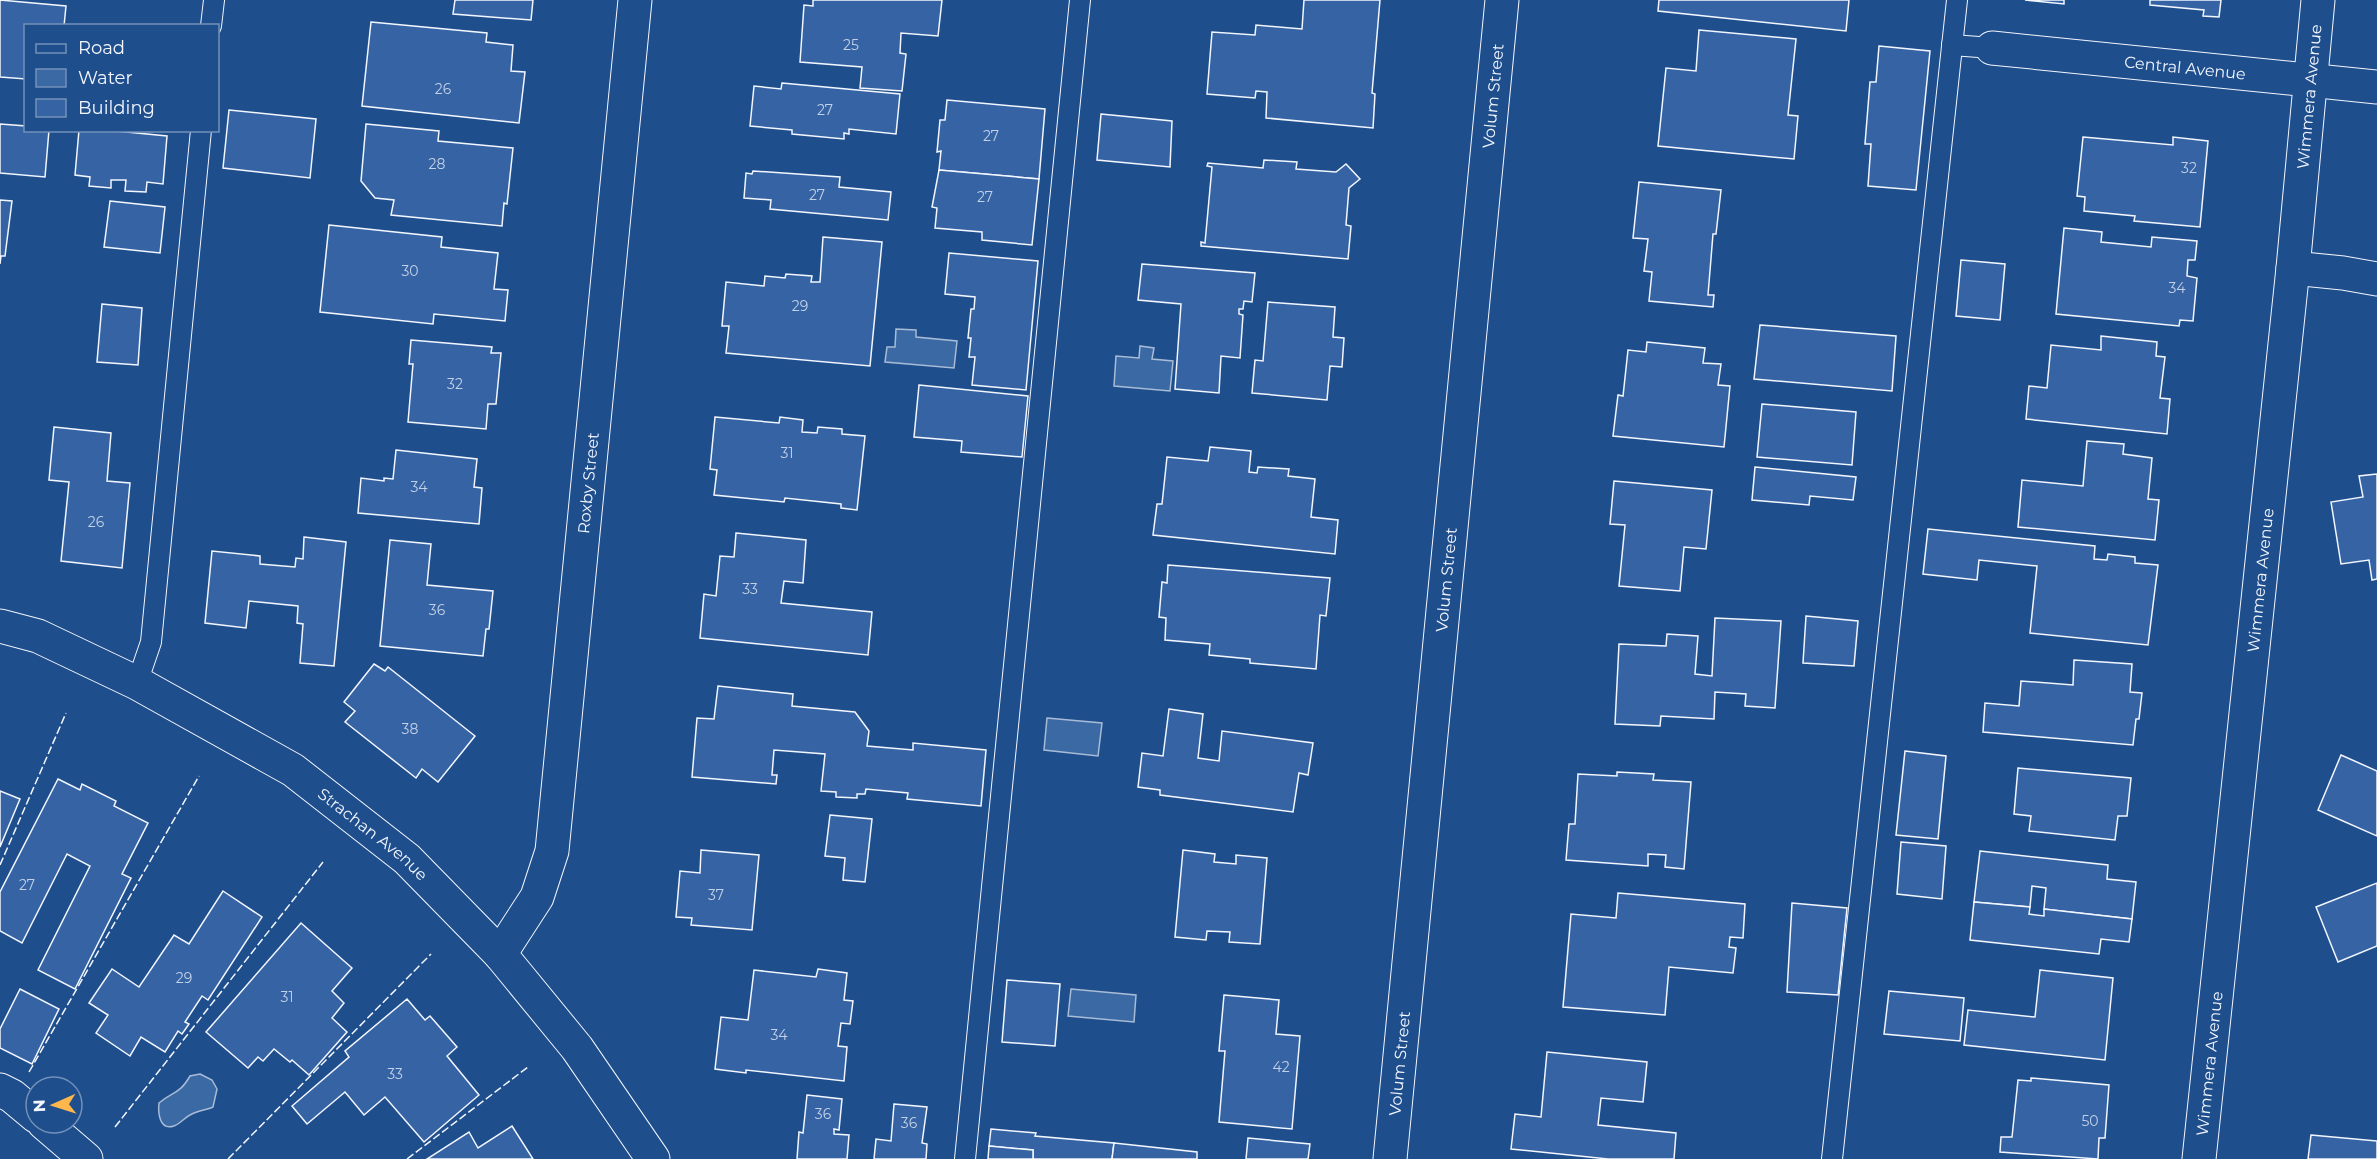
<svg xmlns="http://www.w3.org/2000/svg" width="2377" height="1159" font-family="Montserrat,sans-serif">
<rect width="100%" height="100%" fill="#1f4e8c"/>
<g fill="#3b69a3" stroke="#a8bbd7" stroke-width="1.5">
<polygon points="896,329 916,330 916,337 957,341 954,368 885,362 887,347 895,347"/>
<polygon points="1140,346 1154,348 1152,359 1173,361 1170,391 1114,386 1116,356 1139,358"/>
<polygon points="1047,718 1102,723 1098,756 1044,750"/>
<polygon points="1071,989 1136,995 1134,1022 1068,1016"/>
<path d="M200 1074 212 1080 217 1089 213 1107C206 1110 197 1111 190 1115 184 1118 180 1124 174 1126 159 1131 158 1112 159 1103 173 1091 179 1095 190 1076Z"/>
</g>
<g fill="#3563a3" stroke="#f2f6ff" stroke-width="1.5">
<polygon points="0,0 66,6 64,26 26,26 26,79 0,77"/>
<polygon points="455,0 533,0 531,20 453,14"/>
<polygon points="813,0 942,0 938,36 901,33 900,53 906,54 902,91 860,88 862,67 800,62 804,5 813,6"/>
<polygon points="1304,0 1380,0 1372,93 1375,94 1373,128 1266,118 1267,92 1256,91 1255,98 1207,94 1212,32 1255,35 1256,25 1302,29"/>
<polygon points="1659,0 1849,0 1846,31 1658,11"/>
<polygon points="2025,0 2064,0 2064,4"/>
<polygon points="2150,0 2221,0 2219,17 2203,16 2204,10 2150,5"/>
<polygon points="371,22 487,33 486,42 513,45 511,71 525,72 519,123 362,106"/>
<polygon points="1699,30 1796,39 1788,115 1798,116 1794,159 1658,146 1666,68 1696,71"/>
<polygon points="1879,46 1930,51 1916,190 1868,186 1871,144 1865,144 1870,82 1876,82"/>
<polygon points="782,83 900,94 896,134 849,129 849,134 844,133 844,139 792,134 792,130 750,126 754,86 781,89"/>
<polygon points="947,100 1045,109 1039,179 939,170 941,151 937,152 940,120 945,120"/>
<polygon points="229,110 316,119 310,178 223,168"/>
<polygon points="1101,114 1172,121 1170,167 1097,160"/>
<polygon points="0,124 26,126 26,130 49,130 45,177 0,173"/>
<polygon points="366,124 439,131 438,141 513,148 507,204 504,203 502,226 391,215 394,200 375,198 361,181"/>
<polygon points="79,130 106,130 167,136 163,184 147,182 146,192 125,191 126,180 111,180 111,188 89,186 90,177 75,175"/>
<polygon points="2083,137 2173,145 2173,137 2208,141 2200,227 2134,221 2135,216 2084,211 2085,197 2077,196"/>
<polygon points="1264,160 1297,162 1296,169 1336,172 1346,164 1360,179 1349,188 1346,225 1351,226 1348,259 1201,246 1201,242 1205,243 1212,167 1207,166 1208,163 1263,168"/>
<polygon points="939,170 1039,179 1032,245 982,240 982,232 935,228 937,208 932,207"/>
<polygon points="753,171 840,177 839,187 891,192 888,220 770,209 771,200 744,198 746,173 752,174"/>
<polygon points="1639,182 1721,190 1716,234 1713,234 1708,295 1714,295 1713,307 1649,301 1652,272 1644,271 1648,239 1633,238"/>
<polygon points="0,200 12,201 5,256 1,256 0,264"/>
<polygon points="110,201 165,207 160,253 104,247"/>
<polygon points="329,225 442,237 441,247 498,253 494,289 508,290 505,321 434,314 433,324 320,312"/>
<polygon points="2064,228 2102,232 2101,242 2151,247 2152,237 2197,241 2195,260 2188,260 2187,276 2197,278 2193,321 2180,320 2179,326 2056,314"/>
<polygon points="823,237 882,242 870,366 726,353 729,326 722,326 726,282 764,286 765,276 785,278 786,274 812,276 811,282 820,282"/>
<polygon points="949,253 1038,261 1026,390 972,385 975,357 969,357 971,338 968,338 971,309 974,309 975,297 945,294"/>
<polygon points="1961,260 2005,264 2000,320 1956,316"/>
<polygon points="1142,264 1255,273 1252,302 1244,301 1243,309 1239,309 1239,314 1243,315 1240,358 1221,356 1219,393 1175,389 1181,304 1138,300"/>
<polygon points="1268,302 1335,307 1333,337 1344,338 1342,367 1330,366 1327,400 1252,393 1255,360 1263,361"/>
<polygon points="102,304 142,308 138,365 97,362"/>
<polygon points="1760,325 1896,336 1892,391 1754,379"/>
<polygon points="2101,336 2157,342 2156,356 2165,357 2160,398 2170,399 2167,434 2026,419 2029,386 2047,388 2051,345 2101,350"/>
<polygon points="411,340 492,347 491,353 501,353 496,404 488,404 486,429 408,422 413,364 409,364"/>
<polygon points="1647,342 1705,348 1703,363 1721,364 1718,385 1730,386 1724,447 1613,436 1618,395 1623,396 1628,350 1646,352"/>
<polygon points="919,385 1028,396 1022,457 961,452 962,441 914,437"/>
<polygon points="1762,404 1856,412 1852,465 1757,457"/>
<polygon points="715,417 779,423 780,417 803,420 802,432 817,433 818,427 842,429 842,434 865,436 857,510 841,508 841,504 785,498 784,502 714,495 717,470 710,469"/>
<polygon points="54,427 111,433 107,481 130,483 122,568 61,561 69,482 49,480"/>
<polygon points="2087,441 2124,444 2123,454 2152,458 2148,499 2159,500 2155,540 2018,527 2022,480 2083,486"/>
<polygon points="1210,447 1251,451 1249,472 1257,473 1258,467 1289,469 1288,476 1315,479 1311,517 1338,520 1335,554 1153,535 1157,504 1162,504 1167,457 1208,461"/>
<polygon points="396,450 477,459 474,487 482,488 479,524 358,513 361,478 384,481 384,478 393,479"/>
<polygon points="1755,467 1856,477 1853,500 1810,496 1809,505 1752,500"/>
<polygon points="2377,474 2377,579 2372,580 2369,560 2341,564 2331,502 2363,497 2359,476"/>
<polygon points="1614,481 1712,490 1706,549 1684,547 1680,591 1619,586 1625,525 1610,524"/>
<polygon points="1928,529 2095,546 2094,559 2107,560 2108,554 2135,557 2135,563 2158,565 2148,645 2030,633 2037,566 1979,560 1977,580 1923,574"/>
<polygon points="736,533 806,540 803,583 784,581 781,603 872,612 868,655 700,638 704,594 716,596 720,556 734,557"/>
<polygon points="304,537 346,542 334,666 300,663 303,624 297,623 298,606 249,601 246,628 205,623 212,551 260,556 260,564 295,567 296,558 303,559"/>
<polygon points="390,540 431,544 427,585 493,591 489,629 486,629 483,656 380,646"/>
<polygon points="1168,565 1330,578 1326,616 1320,615 1316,669 1250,663 1250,659 1209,655 1210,644 1165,640 1166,618 1159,617 1162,582 1167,583"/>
<polygon points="1806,616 1858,621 1854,666 1803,663"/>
<polygon points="1715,618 1781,621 1775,708 1745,706 1746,694 1715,692 1714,719 1661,716 1660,726 1615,724 1619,644 1666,646 1667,634 1698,636 1695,674 1712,676"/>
<polygon points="2074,660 2132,664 2130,692 2142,693 2139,719 2136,719 2133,745 1983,732 1985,703 2019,706 2021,681 2073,685"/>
<polygon points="374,664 385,671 388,667 475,736 438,782 422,769 416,778 345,722 355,711 344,702"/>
<polygon points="718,686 793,694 792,706 855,712 869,731 867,746 913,750 913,743 986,750 981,806 907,799 908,793 866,789 865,794 857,794 857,798 836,797 836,792 821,791 825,754 774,750 772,775 777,775 776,784 692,777 697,718 714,719"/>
<polygon points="1169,709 1203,714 1198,758 1219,761 1222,731 1313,743 1308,775 1299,773 1293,812 1160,795 1160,790 1138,787 1142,753 1163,756"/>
<polygon points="1905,751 1946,756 1938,839 1896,835"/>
<polygon points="2341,755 2377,771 2377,836 2318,810"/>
<polygon points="2018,768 2131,778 2127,816 2118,816 2115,840 2029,831 2031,816 2014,814"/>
<polygon points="1617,772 1654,774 1653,780 1691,782 1684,869 1665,867 1666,855 1648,854 1648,866 1566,860 1569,824 1575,824 1578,774 1617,776"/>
<polygon points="58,779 80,790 82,784 116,801 114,806 148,823 122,874 131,878 75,989 38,970 90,866 67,854 22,943 0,931 0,892"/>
<polygon points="0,791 20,799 0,847"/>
<polygon points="830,815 872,819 865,882 843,880 845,858 825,856"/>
<polygon points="1901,842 1946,846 1942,899 1897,894"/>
<polygon points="701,850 759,855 752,930 691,925 692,918 676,917 680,871 700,873"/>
<polygon points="1183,850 1215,854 1214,862 1236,864 1236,855 1267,858 1260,944 1229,942 1230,932 1207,931 1206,940 1175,937"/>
<polygon points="1980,851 2108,865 2107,879 2136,882 2132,919 2044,909 2046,888 2032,886 2030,907 1974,902"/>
<polygon points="2377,883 2377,946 2338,962 2316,907"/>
<polygon points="223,891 262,917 208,1000 202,996 185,1022 189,1024 182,1034 178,1031 165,1052 141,1037 130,1056 96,1033 108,1015 89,1003 112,969 139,987 174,935 189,944"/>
<polygon points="1618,893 1745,904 1743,938 1730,937 1729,947 1736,948 1733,973 1669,967 1665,1015 1563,1007 1571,914 1616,918"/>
<polygon points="1974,902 2030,907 2029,914 2044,916 2044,909 2132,919 2129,942 2101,939 2099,954 1970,940"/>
<polygon points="1792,903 1847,908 1838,995 1787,992"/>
<polygon points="301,923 352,968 332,991 344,1003 332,1018 347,1032 309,1075 292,1060 290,1062 274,1049 263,1061 258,1057 248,1068 206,1032"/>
<polygon points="818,969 847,973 844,1000 853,1001 850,1024 841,1023 838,1046 847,1047 844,1081 746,1070 746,1073 715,1069 721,1017 748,1020 754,970 816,977"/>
<polygon points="2040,970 2113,978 2105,1060 1964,1045 1968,1010 2035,1017"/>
<polygon points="1007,980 1060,984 1055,1046 1002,1042"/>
<polygon points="20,989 59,1009 32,1064 0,1048 0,1029"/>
<polygon points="1889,991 1964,998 1960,1041 1884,1034"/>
<polygon points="1224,995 1279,1000 1276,1034 1300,1036 1292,1129 1219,1122 1225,1051 1219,1051"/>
<polygon points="407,999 425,1020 430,1016 457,1047 447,1056 479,1095 424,1142 385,1097 364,1115 345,1092 307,1124 292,1106 349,1057 345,1051"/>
<polygon points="1547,1052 1647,1062 1643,1102 1601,1098 1598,1125 1676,1133 1674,1159 1608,1159 1511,1149 1515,1114 1541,1117"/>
<polygon points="2031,1078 2109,1085 2105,1138 2099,1138 2098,1159 2000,1152 2001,1137 2012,1137 2018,1080 2031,1081"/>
<polygon points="807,1095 842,1099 839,1130 834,1129 834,1134 849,1135 847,1159 797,1159 799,1132 803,1133"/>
<polygon points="894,1104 927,1107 922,1143 927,1144 926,1159 874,1159 876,1139 891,1141"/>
<polygon points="512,1126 533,1159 427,1159 469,1132 478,1148"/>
<polygon points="991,1129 1036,1133 1035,1136 1114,1143 1112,1159 1033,1159 1033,1150 989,1146"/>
<polygon points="2311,1135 2377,1141 2377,1159 2308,1159"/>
<polygon points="1248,1138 1310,1144 1308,1159 1246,1159"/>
<polygon points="1114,1143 1197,1152 1197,1159 1112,1159"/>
<polygon points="989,1146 1033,1150 1033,1159 988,1159"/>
</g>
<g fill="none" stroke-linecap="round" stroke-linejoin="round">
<g stroke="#f2f6ff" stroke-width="22">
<g id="service">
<polyline points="211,26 214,0"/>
<polyline points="1952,45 1992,48"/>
<polyline points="137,683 151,642 201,130"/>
<polyline points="965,1159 1080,0"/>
<polyline points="1832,1159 1957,0"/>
</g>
</g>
<g stroke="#f2f6ff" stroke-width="35">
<g id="minor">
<path id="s1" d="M1992 48 2377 87"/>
<polyline points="2293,268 2343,273 2377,279"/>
<path id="s2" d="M0 626 38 636 137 683 293 770 407 859 500 954 577 1048 653 1159"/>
<path id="s3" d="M500 954 537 897 552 851 635 0"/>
<polyline points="0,1090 12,1096 36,1116"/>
<polyline points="44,1123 86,1159"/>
<path id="s4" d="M1390 1159 1502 0"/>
<path id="s5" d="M2199 1159 2293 268 2318 0"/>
</g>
</g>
<use href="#service" stroke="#1f4e8c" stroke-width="20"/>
<use href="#minor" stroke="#1f4e8c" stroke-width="33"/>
<g stroke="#f2f6ff" stroke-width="1.5" stroke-dasharray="8 3" stroke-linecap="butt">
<polyline points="0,865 66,713"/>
<polyline points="29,1072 199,776"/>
<polyline points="115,1127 323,862"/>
<polyline points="228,1159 431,954"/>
<polyline points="407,1159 528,1067"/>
</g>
</g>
<g text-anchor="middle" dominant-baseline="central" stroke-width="4.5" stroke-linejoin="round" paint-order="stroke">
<g font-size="14" fill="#c3d1e8">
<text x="851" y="45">25</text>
<text x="443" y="89">26</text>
<text x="825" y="110">27</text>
<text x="991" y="136">27</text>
<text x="437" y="164">28</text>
<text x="2189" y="168">32</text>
<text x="817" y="195">27</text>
<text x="985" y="197">27</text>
<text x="410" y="271">30</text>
<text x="2177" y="288">34</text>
<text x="800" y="306">29</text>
<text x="455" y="384">32</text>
<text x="787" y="453">31</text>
<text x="419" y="487">34</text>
<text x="96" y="522">26</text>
<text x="750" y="589">33</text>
<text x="437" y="610">36</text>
<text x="410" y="729">38</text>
<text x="27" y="885">27</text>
<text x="716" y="895">37</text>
<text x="184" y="978">29</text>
<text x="287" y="997">31</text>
<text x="779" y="1035">34</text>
<text x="1281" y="1067">42</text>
<text x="395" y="1074">33</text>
<text x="823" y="1114">36</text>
<text x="2090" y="1121">50</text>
<text x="909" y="1123">36</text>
</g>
<g font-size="16" fill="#f2f6ff" stroke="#1f4e8c">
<text stroke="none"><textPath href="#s1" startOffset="194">Central Avenue</textPath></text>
<text stroke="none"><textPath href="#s4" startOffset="1068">Volum Street</textPath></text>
<text stroke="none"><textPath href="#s5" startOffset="1068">Wimmera Avenue</textPath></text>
<text stroke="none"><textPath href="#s3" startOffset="486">Roxby Street</textPath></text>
<text stroke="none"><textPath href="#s4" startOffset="582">Volum Street</textPath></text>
<text stroke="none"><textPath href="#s5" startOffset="582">Wimmera Avenue</textPath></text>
<text stroke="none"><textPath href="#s2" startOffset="430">Strachan Avenue</textPath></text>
<text stroke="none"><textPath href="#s4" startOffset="96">Volum Street</textPath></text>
<text stroke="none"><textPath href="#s5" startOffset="96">Wimmera Avenue</textPath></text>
</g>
</g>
<rect x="24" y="24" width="195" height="108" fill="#1f4e8c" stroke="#7391ba" stroke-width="1.5"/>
<rect x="36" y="44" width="30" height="9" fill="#1f4e8c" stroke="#7391ba" stroke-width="1.5"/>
<text x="78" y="54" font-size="18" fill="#f2f6ff">Road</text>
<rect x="36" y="69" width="30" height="18" fill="#3b69a3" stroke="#7391ba" stroke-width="1.5"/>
<text x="78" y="84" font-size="18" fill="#f2f6ff">Water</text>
<rect x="36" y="99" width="30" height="18" fill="#3563a3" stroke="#7391ba" stroke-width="1.5"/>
<text x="78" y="114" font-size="18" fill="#f2f6ff">Building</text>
<g transform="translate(54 1105) rotate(267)"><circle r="28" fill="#1f4e8c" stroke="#7391ba" stroke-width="1.5"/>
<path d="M0-4.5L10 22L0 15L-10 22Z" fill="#ffb74d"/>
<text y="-9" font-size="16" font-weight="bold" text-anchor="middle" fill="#f2f6ff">N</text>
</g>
</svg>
